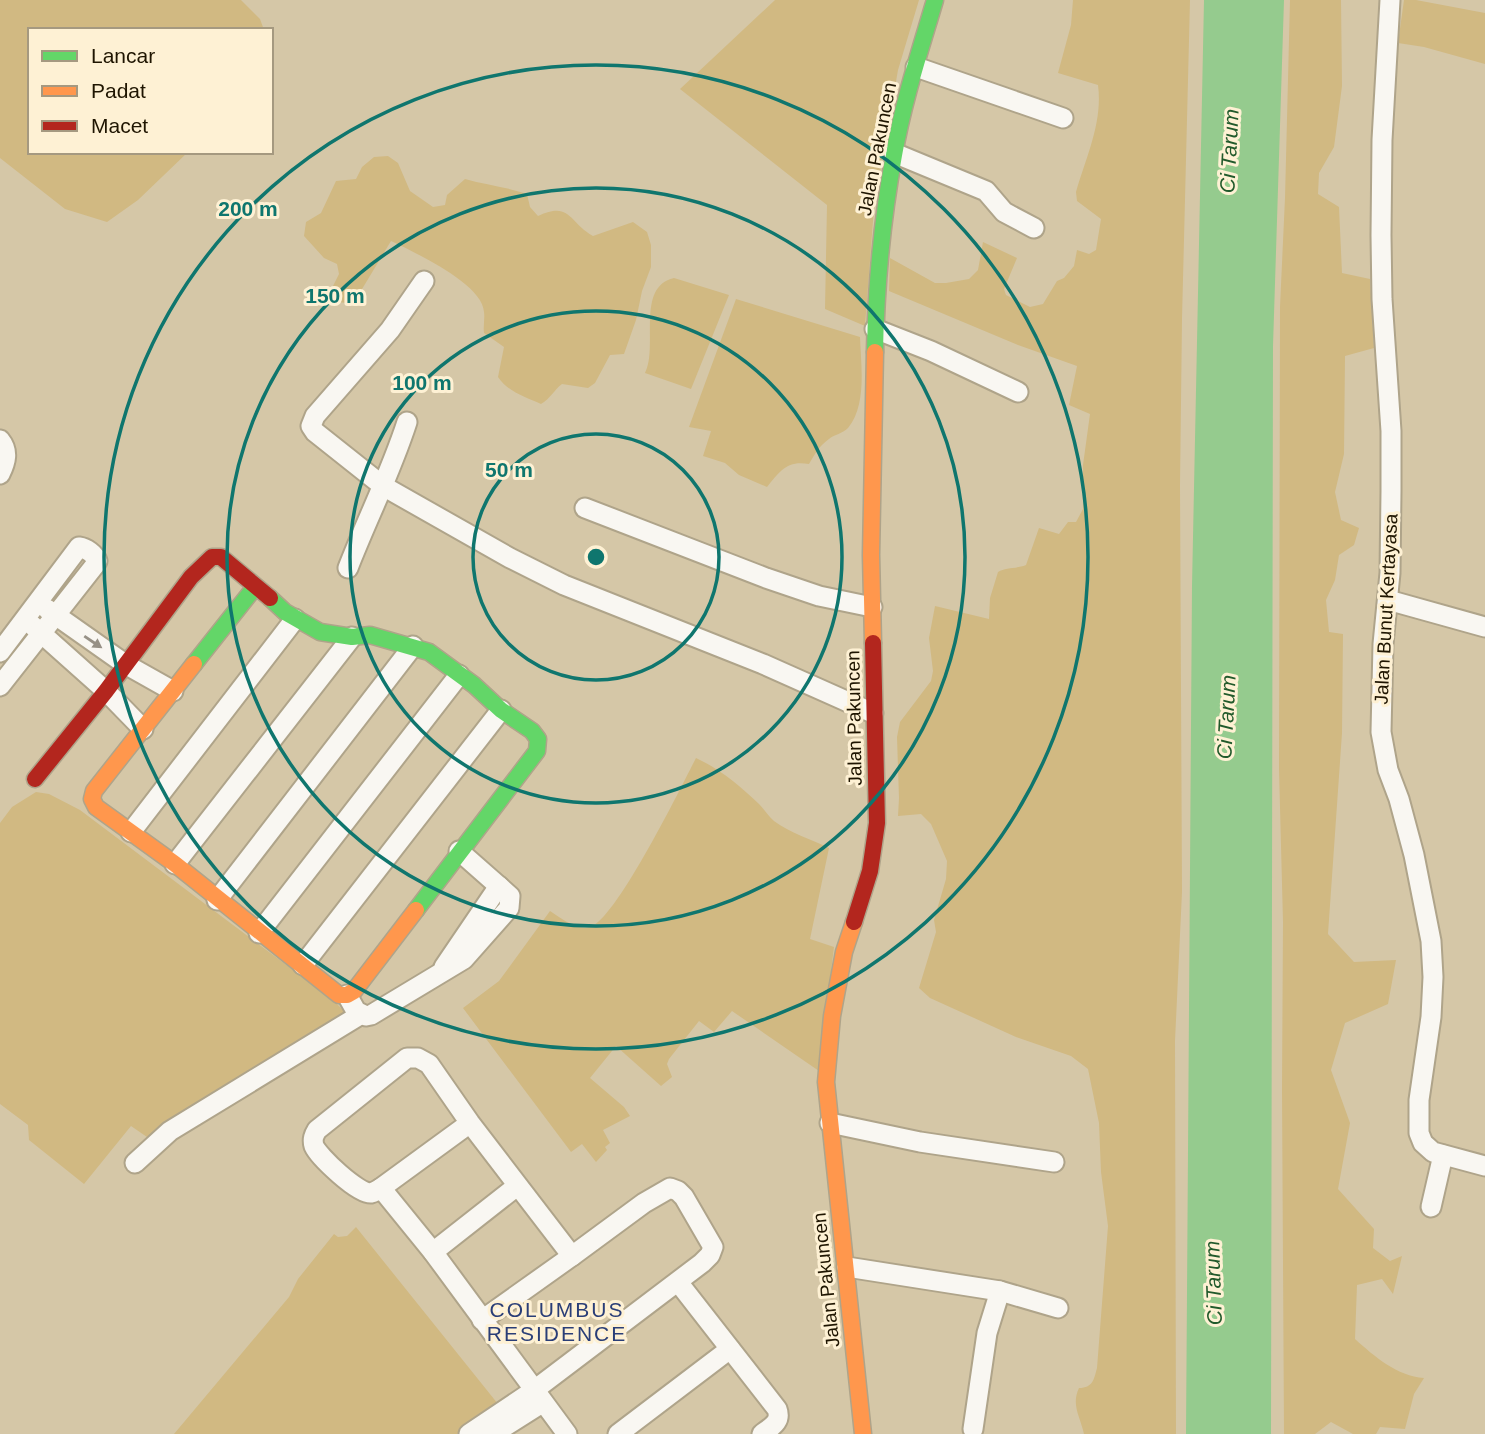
<svg xmlns="http://www.w3.org/2000/svg" width="1485" height="1434" font-family="Arial,sans-serif">
<rect width="100%" height="100%" fill="#d5c7a7"/>
<g fill="#d1b982">
<polygon points="0,0 241,0 260,19 264,30 30,30 30,152 188,152 138,200 107,222 65,209 0,158"/>
<polygon points="775,0 919,0 898,70 874,208 865,326 825,309 827,205 680,89"/>
<path d="M1073 0H1190L1182 319 1180 485 1182 892 1175 1041 1176 1434H1084C1080 1416 1071 1405 1079 1388 1093 1388 1094 1379 1097 1368L1108 1226 1101 1172 1099 1123 1088 1069 1071 1056 1016 1037 930 998 919 988 936 932 934 920 946 879 947 861 931 824 921 814 898 816 899 798 897 737 900 722 931 681 933 671 929 638 935 606 989 619 990 598 998 572C1006 567 1016 569 1026 565L1039 528 1059 534 1068 522H1076L1083 509V465L1090 414 1069 405 1077 366 1018 345 889 291 890 258 935 283H946L969 279 978 270 983 242 1017 258 1004 289 1006 295 1030 307 1043 304 1057 281 1064 278 1074 266 1077 250 1089 254 1096 250 1101 219 1077 201 1076 192C1086 157 1103 122 1098 85L1058 73 1071 25Z"/>
<path d="M1290 0H1341L1342 86 1334 147 1319 173 1318 194 1339 207 1342 273 1370 279 1374 348 1345 356 1344 454 1335 492 1341 520 1359 528 1354 545 1339 555 1335 580 1326 600 1329 632 1343 634 1342 733 1328 934 1354 962 1396 960 1388 1004 1345 1023 1331 1070 1350 1123 1338 1189 1374 1229 1373 1248 1390 1261 1402 1256 1393 1294 1382 1279 1357 1285 1355 1339C1375 1357 1397 1376 1424 1378L1414 1394 1405 1429 1380 1427 1376 1434H1353L1331 1422 1315 1434H1284L1282 1089 1283 922 1279 769 1280 307 1285 198Z"/>
<polygon points="1404,0 1416,0 1485,13 1485,64 1424,47 1398,43"/>
<path d="M388 156 398 163 410 191 433 207 445 205 447 195 465 179C486 185 507 187 527 194L530 207 538 216C571 201 568 222 593 236L633 222 647 232 651 245V267L642 291 636 320 624 354 610 355 595 383 588 388 562 384C554 390 551 398 541 404 525 397 508 392 498 377L504 347 484 333C483 326 485 319 484 312 483 284 414 252 391 241L353 304 332 301 328 296 339 274 337 264 324 258 304 236 306 222 321 213 336 181 356 179 362 167 374 157Z"/>
<path d="M674 278 729 295 691 389 645 373C659 347 635 287 674 278Z"/>
<path d="M736 299 860 337C861 365 867 405 848 428 842 434 835 434 829 439 819 446 815 454 809 464 787 460 780 471 767 487L739 475 725 463 703 456 711 431 689 427Z"/>
<path d="M696 758C720 769 740 786 759 804 764 809 768 816 774 821 790 833 811 839 829 848L810 939 834 947 819 1071 732 1011 714 1032 699 1021 669 1059 667 1064 672 1077 661 1086 616 1046 590 1078 624 1107 630 1116 603 1130 610 1143 605 1147 607 1150 596 1162 582 1144 571 1152 463 1008 499 981 550 911C561 918 577 931 590 927 616 920 681 787 696 758Z"/>
<polygon points="36,792 49,794 80,810 333,1000 343,1010 344,1016 147,1137 131,1126 84,1184 29,1140 28,1125 0,1104 0,823 12,807"/>
<polygon points="356,1227 498,1404 457,1434 174,1434 289,1297 298,1279 334,1234 338,1237 347,1236"/>
</g>
<polygon fill="#95cb8e" points="1204,0 1284,0 1273,346 1271,1434 1186,1434 1192,586"/>
<g fill="none" stroke-linecap="round" stroke-linejoin="round">
<g stroke="#afa48a" stroke-width="23">
<g id="street">
<polyline points="1390,0 1382,140 1381,235 1382,299 1391,431 1391,491 1390,573 1383,644 1381,732 1388,770 1399,799 1414,855 1431,941 1433,977 1431,1017 1419,1100 1419,1133 1423,1143 1433,1152 1485,1166"/>
<polyline points="916,67 1063,118"/>
<polyline points="894,153 986,191 1004,212 1034,228"/>
<polyline points="424,281 390,330 315,416 311,426 315,432 383,486 510,558 564,585 763,664 873,713"/>
<polyline points="875,329 931,351 1018,392"/>
<path d="M0 440C9 451 6 462 0 474"/>
<polyline points="585,508 766,578 819,596 872,607"/>
<path d="M348 568C367 519 391 472 407 422"/>
<polyline points="1388,600 1485,627"/>
<polyline points="47,609 125,664 173,691"/>
<polyline points="32,625 106,691 143,729"/>
<path d="M0 652 79 547C86 548 95 554 97 561L95 565 0 686"/>
<polyline points="131,832 295,619"/>
<polyline points="175,864 352,637"/>
<polyline points="217,900 413,646"/>
<polyline points="259,933 459,675"/>
<polyline points="303,965 501,710"/>
<polyline points="444,967 499,886"/>
<polyline points="347,995 356,1011 366,1016 371,1015 464,959 509,908 510,896 459,851"/>
<path d="M470 1123 381 1188C378 1190 375 1192 371 1193 358 1194 319 1157 314 1146 312 1139 314 1135 317 1130L407 1058H418L429 1064 470 1123 572 1256 482 1320"/>
<polyline points="830,1123 920,1142 1054,1162"/>
<polyline points="135,1163 170,1131 360,1015"/>
<polyline points="381,1188 433,1252 567,1434"/>
<polyline points="1431,1207 1443,1155"/>
<polyline points="433,1252 517,1186"/>
<polyline points="847,1267 1000,1291 1058,1308"/>
<path d="M678 1282 777 1409C782 1422 771 1427 762 1434"/>
<polyline points="973,1429 987,1333 1000,1291"/>
<polyline points="469,1434 533,1391 702,1263 710,1255 713,1247 684,1197 678,1191 670,1188 644,1203 572,1256"/>
<polyline points="493,1434 542,1403"/>
<polyline points="618,1434 730,1349"/>
</g>
</g>
<g stroke="#afa48a" stroke-width="19">
<g id="fast">
<path d="M875 352C876 286 882 220 894 155 903 102 920 51 935 0"/>
<polyline points="270,598 285,612 320,632 352,637 370,635 429,652 474,685 501,710 532,731 538,739 537,751 416,910"/>
<polyline points="194,664 255,587"/>
</g>
</g>
<g stroke="#afa48a" stroke-width="19">
<g id="slow">
<polyline points="873,643 871,555 875,352"/>
<polyline points="194,664 94,791 92,799 96,807 175,864 339,995 347,995 354,991 416,910"/>
<polyline points="854,922 844,952 832,1016 826,1082 863,1434"/>
</g>
</g>
<g stroke="#afa48a" stroke-width="19">
<g id="jam">
<polyline points="35,779 106,691 191,577 212,557 221,557 270,598"/>
<polyline points="854,922 870,871 877,823 873,643"/>
</g>
</g>
<use href="#street" stroke="#f9f7f2" stroke-width="19"/>
<use href="#fast" stroke="#63d668" stroke-width="16"/>
<use href="#slow" stroke="#ff974d" stroke-width="16"/>
<use href="#jam" stroke="#b3261e" stroke-width="16"/>
</g>
<defs><path id="oneway-solid" d="M-6-.8H1V-3.2L6.5 0L1 3.2V.8H-6Z" transform="scale(1.75)"/></defs>
<use fill="#979186" href="#oneway-solid" transform="translate(93 642) rotate(34)"/>
<g fill="none" stroke="#0f766e" stroke-width="3.5">
<circle cx="596" cy="557" r="123"/>
<circle cx="596" cy="557" r="246"/>
<circle cx="596" cy="557" r="369"/>
<circle cx="596" cy="557" r="492"/>
</g>
<g text-anchor="middle" dominant-baseline="central" stroke-width="6" stroke-linejoin="round" paint-order="stroke">
<g font-size="19" fill="#1f1501" stroke="#fef1d4">
<text transform="translate(877 149) rotate(-79)">Jalan Pakuncen</text>
<text transform="translate(1386 609) rotate(-87)">Jalan Bunut Kertayasa</text>
<text transform="translate(854 718) rotate(-91)">Jalan Pakuncen</text>
<text transform="translate(826 1280) rotate(-96)">Jalan Pakuncen</text>
</g>
<g font-size="21" font-style="italic" fill="#215a2b" stroke="#fef1d4">
<text transform="translate(1229 151) rotate(-87)">Ci Tarum</text>
<text transform="translate(1226 717) rotate(-87)">Ci Tarum</text>
<text transform="translate(1213 1283) rotate(-92)">Ci Tarum</text>
</g>
<g font-size="21" letter-spacing="2" fill="#2a3e77" stroke="#fef1d4">
<text x="557" y="1309">COLUMBUS<tspan x="557" dy="24">RESIDENCE</tspan></text>
</g>
</g>
<circle cx="596" cy="557" r="10" fill="#0f766e" stroke="#fef1d4" stroke-width="3.5"/>
<g font-size="21" text-anchor="middle" font-weight="bold" fill="#0f766e" stroke="#fef1d4" stroke-width="6" stroke-linejoin="round" paint-order="stroke">
<text x="248" y="216">200 m</text>
<text x="335" y="303">150 m</text>
<text x="422" y="390">100 m</text>
<text x="509" y="477">50 m</text>
</g>
<rect x="28" y="28" width="245" height="126" fill="#fef1d4" stroke="#a59980" stroke-width="2"/>
<rect x="42" y="51" width="35" height="10" fill="#63d668" stroke="#a59980" stroke-width="2"/>
<text x="91" y="63" font-size="21" fill="#1f1501">Lancar</text>
<rect x="42" y="86" width="35" height="10" fill="#ff974d" stroke="#a59980" stroke-width="2"/>
<text x="91" y="98" font-size="21" fill="#1f1501">Padat</text>
<rect x="42" y="121" width="35" height="10" fill="#b3261e" stroke="#a59980" stroke-width="2"/>
<text x="91" y="133" font-size="21" fill="#1f1501">Macet</text>
</svg>
